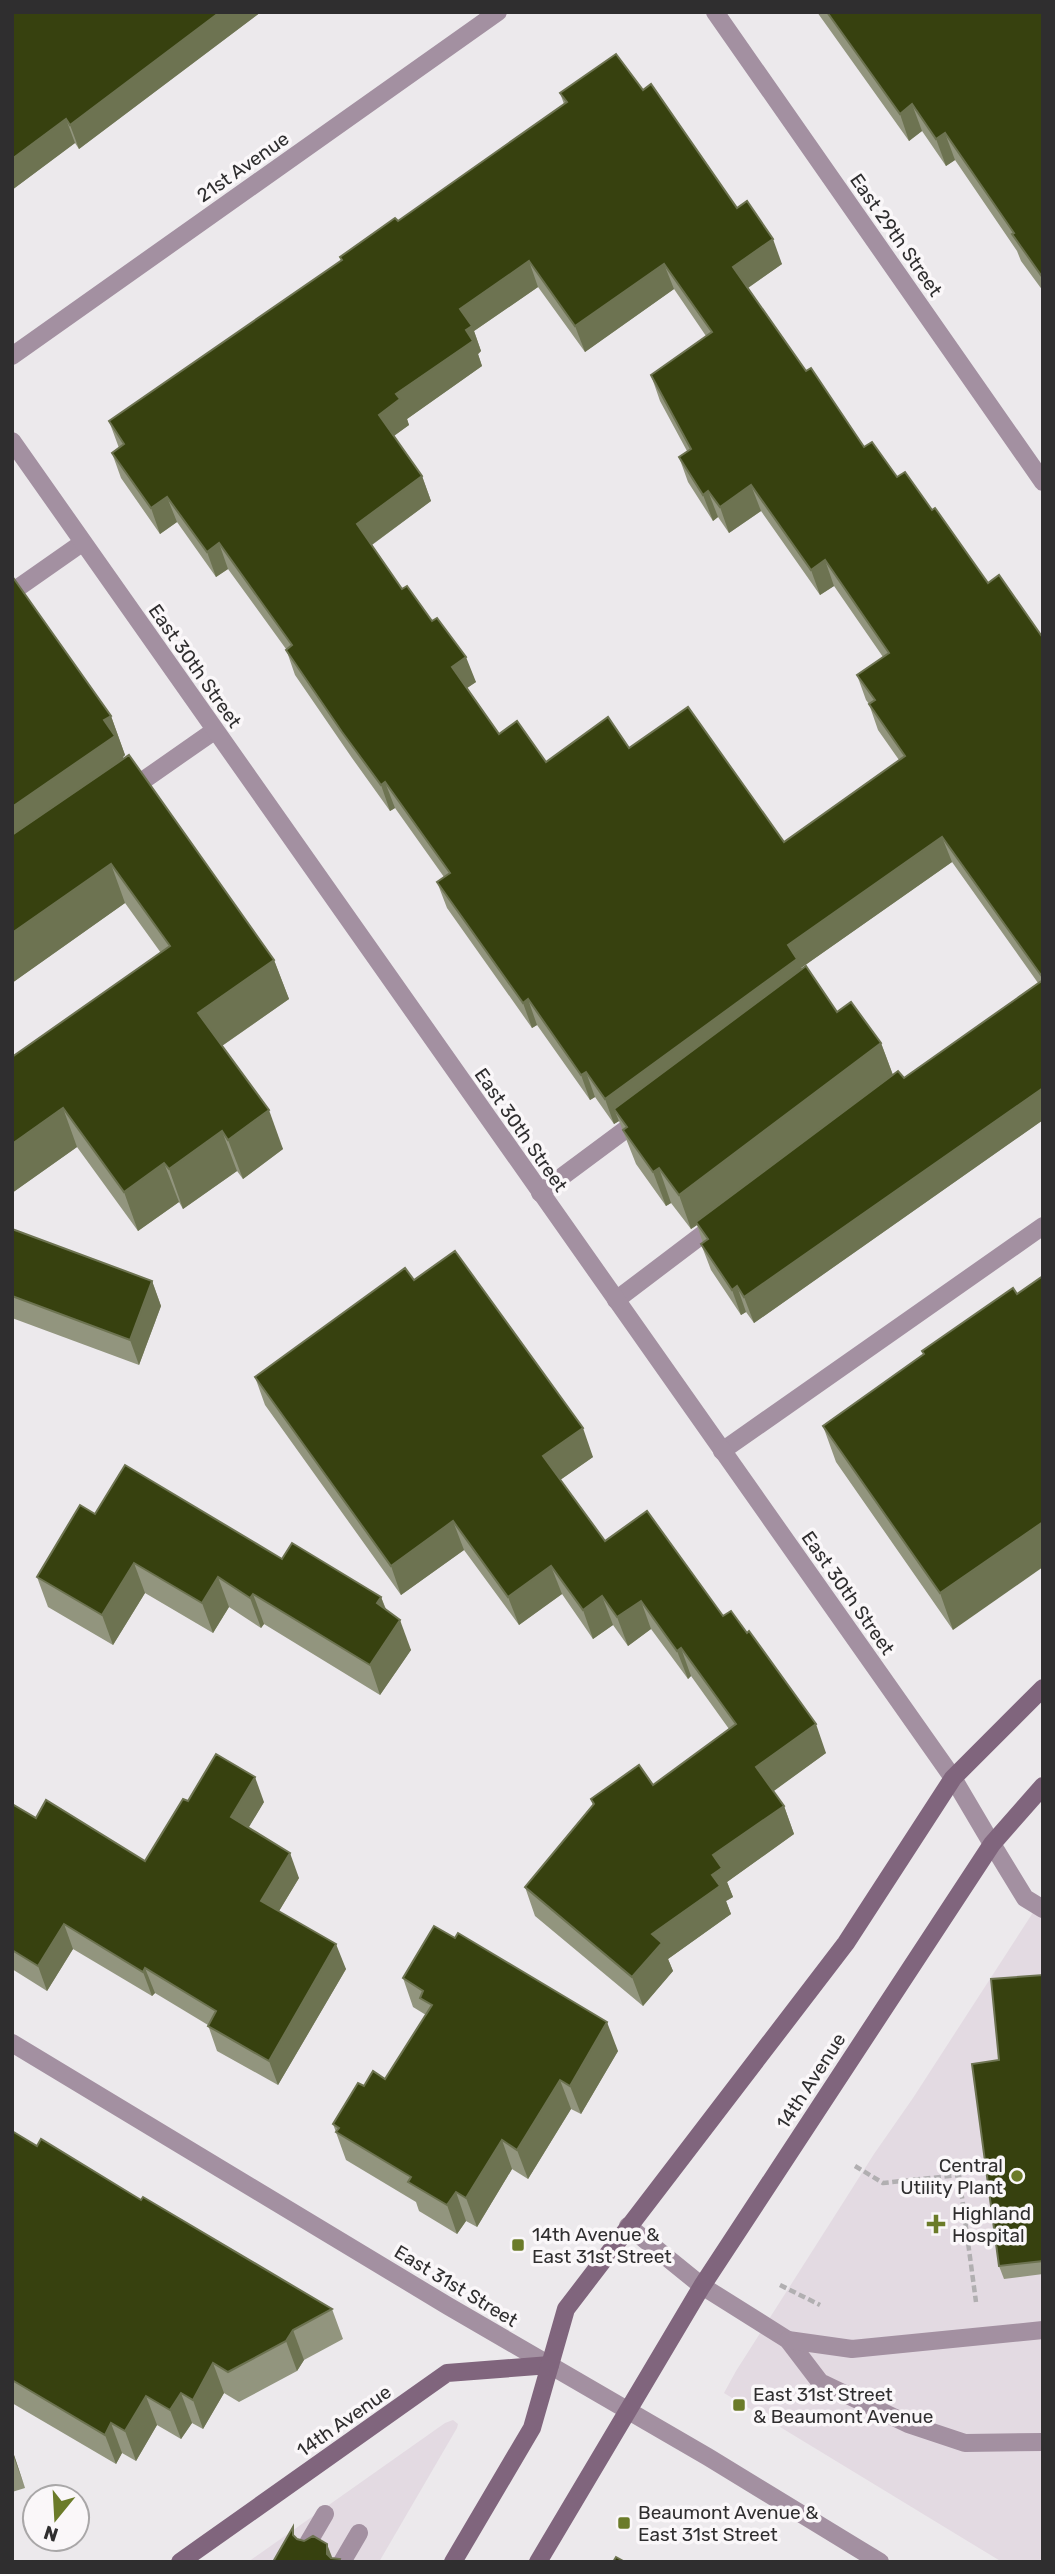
<svg xmlns="http://www.w3.org/2000/svg" width="1055" height="2574" font-family="Rubik,sans-serif">
<rect width="100%" height="100%" fill="#ece9ec"/>
<g fill="#e3dae2">
<polygon points="1043,1897 1043,2562 1002,2562 724,2393 736,2371 874,2154 913,2098"/>
<polygon points="453,2420 458,2424 457,2428 379,2562 248,2562 445,2423"/>
</g>
<g fill="none" stroke-linecap="round" stroke-linejoin="round">
<g stroke="#b1afb1" stroke-width="4.5" stroke-dasharray="7 3.5" stroke-linecap="butt">
<polyline points="855,2166 883,2183 959,2175 976,2302"/>
<polyline points="780,2285 820,2305"/>
</g>
<g stroke="#a390a1" stroke-width="18">
<polyline points="12,592 82,543"/>
<polyline points="128,791 214,731"/>
<polyline points="540,1193 641,1118"/>
<polyline points="616,1300 719,1222"/>
<polyline points="722,1451 1043,1226"/>
<polyline points="992,1844 1025,1898 1043,1909"/>
<polyline points="628,2226 702,2286 788,2340 820,2382 908,2424 965,2443 1043,2442"/>
<polyline points="788,2340 852,2349 1043,2330"/>
<polyline points="308,2543 325,2514"/>
<polyline points="342,2562 359,2533"/>
</g>
<g stroke="#a390a1" stroke-width="18">
<polyline points="715,12 1043,482"/>
<polyline points="12,356 498,12"/>
<polyline points="12,441 953,1778 992,1844"/>
<polyline points="12,2043 448,2306 708,2457 880,2562"/>
</g>
<g stroke="#80657d" stroke-width="18">
<polyline points="180,2562 447,2373 550,2365"/>
<polyline points="453,2562 532,2428 566,2309 846,1943 953,1778 1043,1688"/>
<polyline points="538,2562 702,2286 992,1844 1043,1786"/>
</g>
</g>
<g fill="#92957e" fill-rule="evenodd">
<polygon points="12,12 261,12 79,149 75,143 12,190"/>
<polygon points="817,12 1043,12 1043,291 1021,261 1017,251 955,160 946,166 922,131 909,141"/>
<path d="M643 90 782 264 748 288 806 371 864 447 932 510 988 583 1043 638V1120L754 1323 746 1312 741 1315 711 1270 701 1244 703 1243 697 1225 691 1229 671 1203 666 1206 636 1164 619 1121 614 1124 595 1097 590 1100 537 1025 532 1028 447 908 437 882 444 877 395 808 390 811 352 758 295 675 286 649 228 569 216 577 177 522 160 534 121 478 112 453 119 448 109 421 341 261 340 257 398 221 564 104 560 93ZM538 287 585 352 674 289 706 336 651 375 660 401 687 451 679 457 688 482 713 521 718 517 729 533 761 511 820 595 834 586 883 657 857 675 866 700 869 704 878 730 899 760 784 842 629 748 546 762 499 734 467 688 476 682 402 589 372 545 431 501 422 476 394 436 409 425 407 419 482 366 478 354 481 351 474 331ZM952 862 1038 983 904 1078 893 1075 881 1043 837 1012 801 968Z"/>
<polygon points="12,576 111,716 125,755 123,757 123,758 274,960 289,999 222,1046 283,1149 243,1179 237,1171 183,1209 179,1202 138,1231 77,1147 12,1193 12,1057 161,953 125,903 12,983"/>
<polygon points="12,1229 152,1281 161,1306 139,1365 12,1318"/>
<polygon points="414,1280 593,1457 560,1480 605,1541 723,1616 826,1753 773,1791 784,1806 794,1834 727,1882 733,1897 726,1901 731,1914 668,1959 673,1971 643,2006 535,1916 525,1887 593,1805 591,1799 653,1785 729,1729 691,1676 688,1679 651,1629 628,1646 613,1625 593,1639 562,1594 519,1625 464,1550 401,1595 265,1405 255,1377"/>
<polygon points="1013,1288 953,1630 836,1462 823,1426 924,1354 922,1351"/>
<polygon points="95,1514 282,1559 381,1597 386,1609 411,1650 380,1695 264,1624 261,1628 229,1607 213,1633 145,1593 113,1645 48,1607 37,1577"/>
<polygon points="188,1801 264,1802 248,1828 299,1878 279,1911 346,1969 278,2085 217,2051 208,2025 155,1993 152,1996 73,1949 47,1991 12,1969 12,1804 36,1818 145,1861"/>
<polygon points="1043,1975 1043,2274 1004,2279 999,2266 999,2060"/>
<polygon points="403,1978 618,2051 581,2114 571,2109 528,2179 512,2169 477,2227 466,2221 457,2234 419,2211 416,2202 346,2160 333,2124 364,2086 385,2079 426,2015 413,2007"/>
<polygon points="12,2131 37,2146 141,2200 332,2309 343,2339 304,2360 297,2371 239,2402 224,2393 203,2429 192,2423 181,2439 157,2425 136,2461 122,2453 116,2464 12,2403"/>
<polygon points="12,2449 25,2488 12,2492"/>
</g>
<g fill="#6d7351">
<polygon points="220,12 261,12 79,149 70,125"/>
<polygon points="912,104 922,131 909,141 900,114"/>
<polygon points="66,119 75,143 12,190 12,159"/>
<polygon points="945,133 955,160 946,166 936,139"/>
<polygon points="773,239 782,264 742,292 733,267"/>
<polygon points="529,261 538,287 474,331 481,351 478,354 482,366 407,419 409,425 388,440 379,415 396,394 466,330 460,309"/>
<polygon points="664,264 674,289 585,352 575,326"/>
<polygon points="422,476 431,501 366,549 357,524"/>
<polygon points="751,485 761,511 729,533 720,507"/>
<polygon points="708,491 718,517 713,521 703,495"/>
<polygon points="167,497 177,522 160,534 151,508"/>
<polygon points="219,543 228,569 216,577 207,552"/>
<polygon points="825,560 834,586 820,595 811,570"/>
<polygon points="466,657 476,682 461,692 452,667"/>
<polygon points="111,716 125,755 123,757 130,775 12,856 12,807 104,720"/>
<polygon points="385,782 395,808 390,811 381,785"/>
<polygon points="942,837 952,862 801,968 807,984 614,1109 619,1121 614,1124 605,1099 788,945"/>
<polygon points="111,864 125,903 12,983 12,933"/>
<polygon points="274,960 289,999 213,1052 198,1013"/>
<polygon points="528,999 537,1025 532,1028 523,1003"/>
<polygon points="881,1043 894,1078 696,1222 697,1225 691,1229 679,1195"/>
<polygon points="586,1072 595,1097 590,1100 581,1075"/>
<polygon points="1043,1088 1043,1120 754,1323 744,1297"/>
<polygon points="63,1108 77,1147 12,1193 12,1144"/>
<polygon points="269,1110 283,1149 243,1179 228,1140"/>
<polygon points="222,1131 237,1171 183,1209 169,1169"/>
<polygon points="164,1163 179,1202 138,1231 124,1192"/>
<polygon points="659,1168 671,1203 666,1206 653,1172"/>
<polygon points="152,1281 161,1306 139,1365 130,1340"/>
<polygon points="737,1286 746,1312 741,1315 732,1290"/>
<polygon points="583,1428 593,1457 553,1485 543,1456"/>
<polygon points="453,1521 464,1550 401,1595 391,1566"/>
<polygon points="1043,1522 1043,1567 953,1630 940,1593"/>
<polygon points="134,1563 145,1593 113,1645 102,1615"/>
<polygon points="551,1566 562,1594 519,1625 508,1597"/>
<polygon points="218,1577 229,1607 213,1633 202,1603"/>
<polygon points="253,1594 264,1624 261,1628 250,1598"/>
<polygon points="602,1596 613,1625 593,1639 583,1610"/>
<polygon points="381,1597 392,1627 377,1603"/>
<polygon points="641,1601 651,1629 628,1646 617,1617"/>
<polygon points="400,1620 411,1650 380,1695 370,1665"/>
<polygon points="681,1648 691,1676 688,1679 677,1651"/>
<polygon points="816,1724 826,1753 767,1796 756,1767"/>
<polygon points="255,1777 264,1802 240,1842 231,1817"/>
<polygon points="784,1806 794,1834 727,1882 733,1897 726,1901 731,1914 668,1959 673,1971 643,2006 632,1977 652,1934 712,1875 713,1855"/>
<polygon points="290,1853 299,1878 270,1926 261,1901"/>
<polygon points="64,1924 73,1949 47,1991 38,1966"/>
<polygon points="336,1944 346,1969 278,2085 269,2061"/>
<polygon points="145,1968 155,1993 152,1996 143,1972"/>
<polygon points="607,2022 618,2051 581,2114 570,2086"/>
<polygon points="560,2080 571,2109 528,2179 517,2150"/>
<polygon points="502,2140 512,2169 477,2227 466,2198"/>
<polygon points="456,2192 466,2221 457,2234 447,2205"/>
<polygon points="293,2330 304,2360 297,2371 286,2341"/>
<polygon points="213,2363 224,2393 203,2429 193,2400"/>
<polygon points="181,2393 192,2423 181,2439 170,2410"/>
<polygon points="146,2396 157,2425 136,2461 125,2431"/>
<polygon points="111,2423 122,2453 116,2464 105,2435"/>
<polygon points="12,2449 25,2488 12,2452"/>
<polygon points="327,2544 332,2557 332,2562 327,2554"/>
</g>
<g fill="#37410f" stroke="#6d7351" stroke-width="2" fill-rule="evenodd">
<polygon points="12,12 220,12 70,125 66,119 12,159"/>
<polygon points="827,12 1043,12 1043,278 1012,234 1014,233 945,133 936,139 912,104 900,114"/>
<path d="M616 54 643 90 651 84 737 208 747 201 773 239 733 267 806 371 811 368 864 447 872 442 897 477 905 472 932 510 935 508 988 583 999 575 1043 638V978L942 837 788 945 797 959 605 1099 586 1072 581 1075 528 999 523 1003 437 882 450 873 385 782 381 785 342 732 286 650 292 645 219 543 207 552 167 497 151 508 112 453 124 444 109 421 342 260 340 257 395 218 398 221 567 102 560 93ZM529 261 575 326 664 264 712 332 651 375 691 449 679 457 703 495 708 491 720 507 751 485 811 570 825 560 889 653 857 675 875 700 869 704 905 756 784 842 688 707 629 748 608 717 546 762 517 721 499 734 452 667 466 657 437 618 432 621 407 586 402 589 357 524 422 476 379 415 400 399 396 394 473 341 466 330 472 326 460 309Z"/>
<polygon points="12,576 111,716 104,720 115,736 12,807"/>
<polygon points="129,755 274,960 198,1013 269,1110 228,1140 222,1131 169,1169 164,1163 124,1192 63,1108 12,1144 12,1057 170,946 111,864 12,933 12,835"/>
<polygon points="806,966 837,1012 851,1002 881,1043 679,1195 659,1168 653,1172 623,1130 627,1127 614,1109"/>
<polygon points="1043,980 1043,1088 744,1297 737,1286 732,1290 701,1244 708,1239 696,1222 898,1071 904,1078"/>
<polygon points="12,1229 152,1281 130,1340 12,1296"/>
<polygon points="455,1251 583,1428 543,1456 605,1541 647,1511 723,1616 731,1611 747,1633 749,1631 816,1724 756,1767 784,1806 713,1855 722,1868 712,1875 720,1886 652,1934 662,1943 632,1977 525,1887 594,1804 591,1799 639,1765 653,1785 736,1724 681,1648 677,1651 641,1601 617,1617 602,1596 583,1610 551,1566 508,1597 453,1521 391,1566 255,1377 405,1268 414,1280"/>
<polygon points="1043,1276 1043,1522 940,1593 823,1426 924,1354 922,1351 1013,1288 1017,1294"/>
<polygon points="125,1465 282,1559 292,1543 381,1597 377,1603 400,1620 370,1665 253,1594 250,1598 218,1577 202,1603 134,1563 102,1615 37,1577 80,1505 95,1514"/>
<polygon points="216,1754 255,1777 231,1817 290,1853 261,1901 336,1944 269,2061 208,2026 216,2011 145,1968 143,1972 64,1924 38,1966 12,1950 12,1804 36,1818 46,1800 145,1861 183,1799 188,1801"/>
<polygon points="434,1926 455,1938 458,1933 607,2022 570,2086 560,2080 517,2150 502,2140 466,2198 456,2192 447,2205 408,2182 411,2177 336,2132 339,2128 333,2124 358,2083 364,2086 373,2071 385,2079 432,2005 420,1998 423,1991 403,1978"/>
<polygon points="1043,1975 1043,2261 999,2266 972,2064 999,2060 991,1979"/>
<polygon points="12,2131 37,2146 41,2139 141,2200 143,2197 332,2309 293,2330 286,2341 228,2372 213,2363 193,2400 181,2393 170,2410 146,2396 125,2431 111,2423 105,2435 12,2380"/>
<polygon points="293,2527 293,2535 297,2539 304,2541 313,2536 327,2544 327,2554 331,2558 340,2559 339,2562 273,2562"/>
<polygon points="616,2557 625,2562 613,2562"/>
</g>
<g fill="#6b7b29" stroke="#faf7f9" stroke-width="2.5">
<circle cx="1017" cy="2176" r="7"/>
<path d="M932.5 2213.5h7v7h7v7h-7v7h-7v-7h-7v-7h7z"/>
<rect x="511" y="2238" width="14" height="14" rx="3.5"/>
<rect x="732" y="2398" width="14" height="14" rx="3.5"/>
<rect x="617" y="2516" width="14" height="14" rx="3.5"/>
</g>
<g text-anchor="middle" dominant-baseline="central" stroke-width="7" stroke-linejoin="round" paint-order="stroke">
<g font-size="19" fill="#2f2e2f" stroke="#faf7f9">
<text transform="translate(243 167) rotate(-35)">21st Avenue</text>
<text transform="translate(896 235) rotate(55)">East 29th Street</text>
<text transform="translate(195 666) rotate(55)">East 30th Street</text>
<text transform="translate(521 1130) rotate(55)">East 30th Street</text>
<text transform="translate(848 1593) rotate(55)">East 30th Street</text>
<text transform="translate(811 2081) rotate(-57)">14th Avenue</text>
<text transform="translate(456 2286) rotate(31)">East 31st Street</text>
<text transform="translate(344 2421) rotate(-35)">14th Avenue</text>
</g>
<g font-size="19" fill="#2f2e2f" stroke="#faf7f9" text-anchor="start">
<text x="1003" y="2165" text-anchor="end">Central<tspan x="1003" dy="22">Utility Plant</tspan></text>
<text x="952" y="2213">Highland<tspan x="952" dy="22">Hospital</tspan></text>
<text x="532" y="2234">14th Avenue &amp;<tspan x="532" dy="22">East 31st Street</tspan></text>
<text x="753" y="2394">East 31st Street<tspan x="753" dy="22">&amp; Beaumont Avenue</tspan></text>
<text x="638" y="2512">Beaumont Avenue &amp;<tspan x="638" dy="22">East 31st Street</tspan></text>
</g>
</g>
<rect width="1055" height="2574" fill="none" stroke="#2f2e2f" stroke-width="28"/>
<g transform="translate(56 2518) rotate(198)"><circle r="33" fill="#faf7f9" stroke="#a9a7a8" stroke-width="2"/>
<path d="M0-5L12 26L0 18L-12 26Z" fill="#6b7b29"/>
<text y="-10" font-size="19" font-weight="bold" text-anchor="middle" fill="#2f2e2f">N</text>
</g>
</svg>
